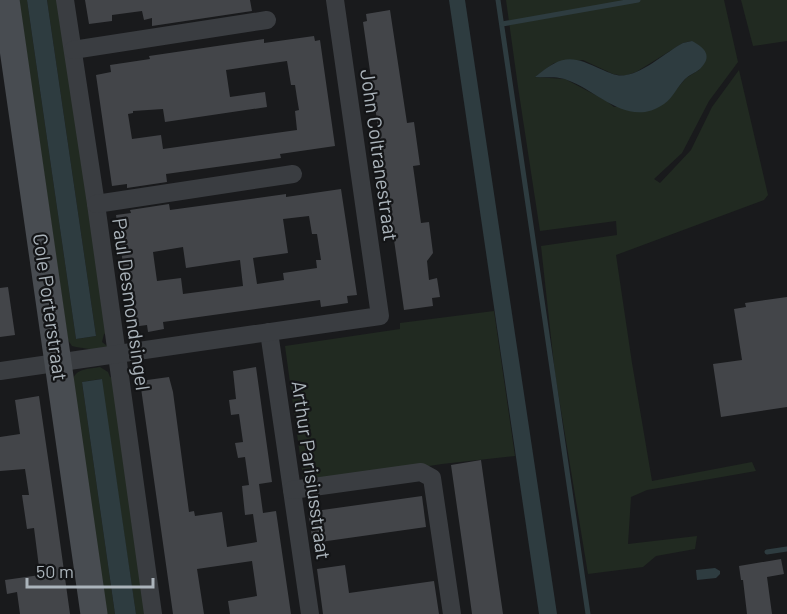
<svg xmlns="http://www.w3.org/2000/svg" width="787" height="614" font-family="Barlow,sans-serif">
<rect width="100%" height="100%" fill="#191a1c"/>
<g fill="#212a21" fill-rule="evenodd">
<polygon points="19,0 27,0 76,339 96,336 47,0 60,0 108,333 104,334 102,342 116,353 76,347 72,346 68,340"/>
<path d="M506 0H724L738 62 709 101 682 153 654 179 660 183 691 150 712 107 739 70 768 195 764 200 616 255 632 363 652 481 752 462 756 471 647 490 631 497 628 544 697 536 695 549 656 556 643 567 588 574 555 374 541 246 617 235 616 221 540 231 518 87ZM692 41 705 62 699 70 686 78 665 103 614 107 605 100 565 79 535 77 554 63 583 60 613 74 624 76 636 72 683 43Z"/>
<polygon points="741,0 787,0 787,41 753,46"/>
<polygon points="494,311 515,456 442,464 304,485 285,346 400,329 400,323"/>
<path d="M100 367 108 372 110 377 115 378 148 614H136L101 379 82 382 115 614H102L73 379C77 368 89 369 100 367Z"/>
</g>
<g fill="#2e3c40">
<polygon points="27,0 47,0 96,336 76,339"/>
<polygon points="449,0 465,0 557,614 539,614"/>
<path d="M692 41C705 48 713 56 700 69 695 73 689 75 685 79 677 87 673 98 664 104 628 129 599 91 567 80 558 76 545 78 535 77 563 54 571 55 603 70 610 73 618 77 626 75 645 72 666 52 683 43Z"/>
<polygon points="102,379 136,614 115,614 82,382"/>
<polygon points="715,568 720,571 720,574 716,578 697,580 696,570"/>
</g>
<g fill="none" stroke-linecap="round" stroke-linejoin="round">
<g stroke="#2e3c40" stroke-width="5">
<polyline points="498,0 588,614"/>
<polyline points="502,24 638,0"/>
<polyline points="767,552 787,549"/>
</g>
</g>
<g fill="#434549" fill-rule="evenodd">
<polygon points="85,0 250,0 252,11 152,26 152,18 144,20 142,11 112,15 112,21 89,24"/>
<polygon points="390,10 407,123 414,122 420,165 413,166 421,223 429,222 433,253 427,261 429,280 437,278 440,297 432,298 433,306 404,310 363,22 367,21 366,14"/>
<path d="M314 36 315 41 320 40 335 146 280 154 281 158 166 174 167 182 127 188V184L112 186 96 75 111 72 110 65 150 59 149 56 264 39V43ZM287 61 291 85H295L297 98 299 110 295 111 297 130 163 149 161 135 132 139 128 114 133 113V111L163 109 165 122 267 107 265 92 230 97 226 70Z"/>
<path d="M341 189 357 295 347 296 348 303 321 307 320 300 163 322 164 329 148 332 147 325 132 327 116 215 131 213 130 210 169 204 170 210 286 194V197ZM309 216 312 234H317L321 260H316L317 268 283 273 284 280 257 284 253 258 288 253 283 219ZM183 247 186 268 240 260 243 286 183 294 181 278 157 281 153 252Z"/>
<polygon points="8,287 15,335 0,337 0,288"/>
<polygon points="787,297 787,407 721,417 713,364 742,360 734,309 746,307 745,303"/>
<polygon points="256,367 272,482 259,484 263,513 276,511 291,614 230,614 228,601 257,596 252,561 197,569 204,614 173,614 140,381 169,377 173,392 189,512 194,511 195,516 222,512 227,547 257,542 253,514 245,515 242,486 249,485 245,457 238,458 235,443 243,442 239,414 231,415 229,400 236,399 233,371"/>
<polygon points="39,396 55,506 70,614 20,614 17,592 7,594 5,580 40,575 34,528 27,529 22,495 29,495 25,469 0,471 0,437 20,434 15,400"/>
<polygon points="481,460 493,545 503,614 472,614 467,577 451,465"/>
<polygon points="422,496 426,527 313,543 308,512"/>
<polygon points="781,559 784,574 767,577 772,614 747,614 743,580 741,580 739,566"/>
<polygon points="345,565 349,593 434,581 439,614 323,614 317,569"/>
</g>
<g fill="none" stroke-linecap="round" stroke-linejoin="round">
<g stroke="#3a3d41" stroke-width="18">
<polyline points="65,0 96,204 153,614"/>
<polyline points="73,50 267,20"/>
<polyline points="96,204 293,174"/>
<polyline points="269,332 310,614"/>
<polyline points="0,371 380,316 335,0"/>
<polyline points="292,490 421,472 432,478 452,614"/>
</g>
<polyline stroke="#484c51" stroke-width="27" points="6,0 94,614"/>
</g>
<g text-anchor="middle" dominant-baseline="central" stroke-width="4.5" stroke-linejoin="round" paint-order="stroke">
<g font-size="20" fill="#abb4bb" stroke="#141517">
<text transform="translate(380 155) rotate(82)">John Coltranestraat</text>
<text transform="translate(132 304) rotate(82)">Paul Desmondsingel</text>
<text transform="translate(51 307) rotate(82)">Cole Porterstraat</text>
<text transform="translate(312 470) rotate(82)">Arthur Parisiusstraat</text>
</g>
</g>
<path d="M27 578v9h126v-9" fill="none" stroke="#abb4bb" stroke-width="3"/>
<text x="36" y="578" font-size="18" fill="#abb4bb" stroke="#141517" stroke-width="4.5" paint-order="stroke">50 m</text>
</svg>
